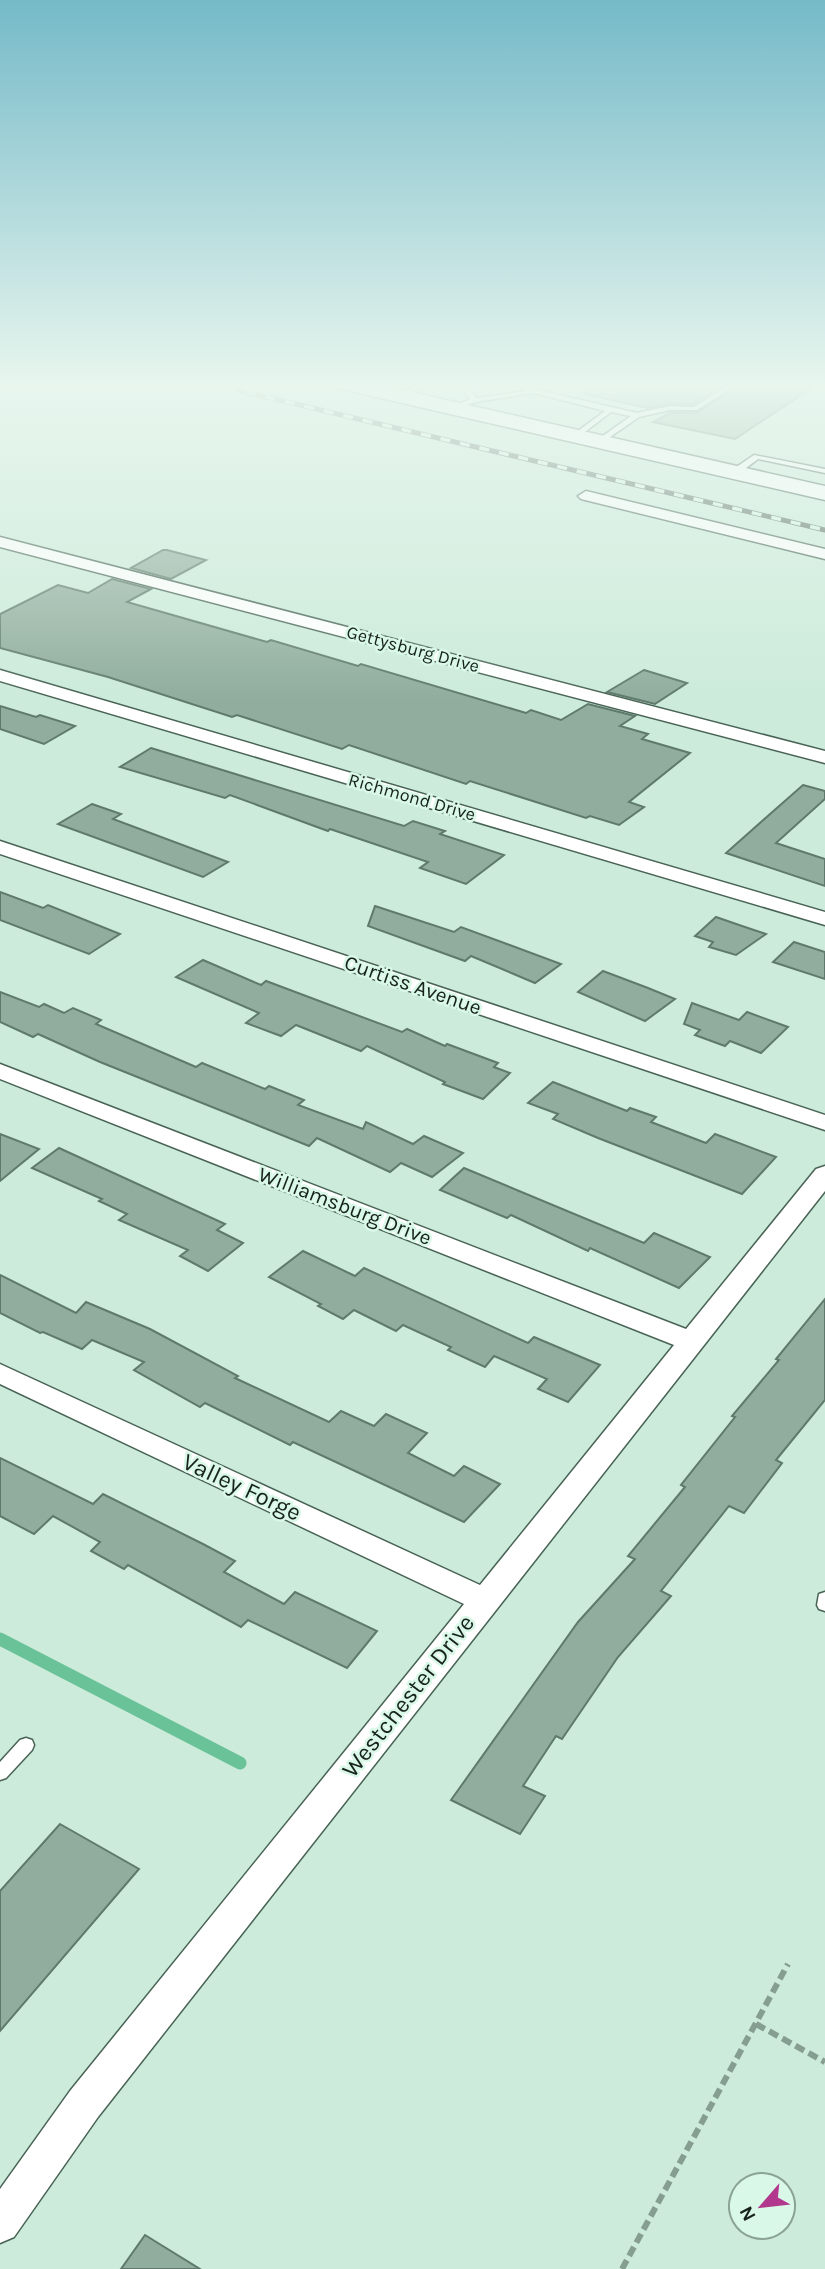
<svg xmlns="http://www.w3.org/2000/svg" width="825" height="2269" font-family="Karla,sans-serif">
<rect width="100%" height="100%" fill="#ccebda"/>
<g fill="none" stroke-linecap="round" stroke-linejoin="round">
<polyline stroke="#69c298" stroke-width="13" points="0,1639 240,1763"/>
</g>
<g fill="#90ad9d" stroke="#5f7a6c" stroke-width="2">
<polygon points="585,383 726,383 693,404 670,403 648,408 584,394"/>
<polygon points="743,383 819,383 735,439 653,422 670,413 698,412"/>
<polygon points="163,550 167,550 206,560 171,579 131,568"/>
<polygon points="112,579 151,589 127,602 267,642 271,640 358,666 361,664 526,713 531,710 561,720 588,704 635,716 620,726 648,734 642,739 690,753 629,802 644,807 619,825 590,816 586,818 470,781 466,784 349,745 342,749 237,715 232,717 108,677 0,648 0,614 58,585 88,593"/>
<polygon points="644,670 687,683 655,704 607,692"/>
<polygon points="0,706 36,717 40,715 75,726 44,744 0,729"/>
<polygon points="151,748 404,826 413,821 445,831 440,834 504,855 466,884 420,868 428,862 330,829 328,831 230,795 225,798 120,767"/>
<polygon points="803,785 825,791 825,799 776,843 825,859 825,886 726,853"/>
<polygon points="92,804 121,814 113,819 228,862 203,877 58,824"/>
<polygon points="0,892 43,908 48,905 120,934 89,954 0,920"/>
<polygon points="375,906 454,932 461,927 561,964 535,983 471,956 465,961 368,926"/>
<polygon points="716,917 742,926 766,934 736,955 709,947 713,942 695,936"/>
<polygon points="794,942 825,952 825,979 773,962"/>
<polygon points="203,960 261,985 266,981 402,1032 407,1029 445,1046 447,1044 498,1063 494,1067 510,1073 483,1099 443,1084 445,1082 367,1046 361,1051 296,1025 281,1036 246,1023 259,1013 176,977"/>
<polygon points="603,971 648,988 675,999 645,1021 578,992"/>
<polygon points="0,992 39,1007 44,1004 64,1013 73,1008 101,1020 96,1024 196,1067 202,1063 265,1089 269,1086 304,1100 298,1105 363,1129 366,1122 413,1144 424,1136 463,1153 432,1177 401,1163 390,1172 317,1138 309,1146 100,1062 38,1034 33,1037 0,1022"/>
<polygon points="692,1003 739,1020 747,1012 788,1027 761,1053 730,1041 725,1046 695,1035 700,1030 684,1024"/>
<polygon points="553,1082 627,1111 630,1108 656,1117 651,1122 706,1143 715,1134 776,1157 742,1194 598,1138 553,1119 558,1114 528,1103"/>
<polygon points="0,1134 39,1149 0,1181"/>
<polygon points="59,1148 225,1224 217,1230 243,1243 208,1271 180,1256 188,1250 119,1220 127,1214 99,1201 102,1199 32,1168"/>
<polygon points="464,1168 644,1243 654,1233 710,1257 679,1288 590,1248 588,1251 511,1215 507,1218 440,1190"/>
<polygon points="303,1251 355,1276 364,1268 528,1343 534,1337 600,1365 568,1402 538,1389 547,1379 494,1356 485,1367 448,1350 451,1347 403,1325 396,1331 354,1310 343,1319 318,1306 321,1304 269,1277"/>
<polygon points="0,1275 76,1313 86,1302 150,1329 238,1376 235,1378 329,1422 341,1411 374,1426 386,1414 427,1433 408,1453 454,1476 464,1466 500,1484 464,1522 293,1442 290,1445 205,1403 200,1407 134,1370 144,1362 92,1340 82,1349 43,1332 40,1333 0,1313"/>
<polygon points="825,1299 825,1400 776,1460 782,1463 744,1513 729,1506 661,1591 671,1596 618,1657 562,1739 556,1736 523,1786 545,1796 520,1834 451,1800 578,1622 635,1559 628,1556 685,1487 681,1485 735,1417 732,1416 779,1360 776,1359"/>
<polygon points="0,1458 93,1504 103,1494 203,1544 235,1561 224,1572 284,1604 295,1592 377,1631 347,1668 248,1620 241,1627 128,1565 124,1569 91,1551 100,1542 53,1516 34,1534 0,1516"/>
<polygon points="60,1824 139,1869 0,2031 0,1891"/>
<polygon points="145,2235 200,2269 121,2269"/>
</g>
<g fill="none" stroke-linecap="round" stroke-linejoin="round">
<g stroke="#486355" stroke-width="3">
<g id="service">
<polygon points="423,383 433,383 399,397 394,396"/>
<polygon points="477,383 485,383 472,393 477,398 526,391 514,383 523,383 529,388 637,413 670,406 694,407 732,383 740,383 697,410 670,410 639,417 600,444 596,442 597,440 631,416 611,412 577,438 574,438 574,434 605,411 534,393 476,402 450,410 450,408 470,399 465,393"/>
<polygon points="754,455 825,469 825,473 758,459 738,474 732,474 732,470"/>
<polygon points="825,1592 825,1611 819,1609 817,1605 819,1594"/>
<polygon points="26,1738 32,1740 34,1745 32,1750 6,1778 0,1780 0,1762 20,1740"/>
</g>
</g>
<g stroke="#486355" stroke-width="3">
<g id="minor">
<polygon points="586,491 825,549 825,559 581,499 578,496"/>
<polygon points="0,537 825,751 825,763 0,547"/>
<polygon points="0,670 825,912 825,925 0,681"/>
<polygon points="0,841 825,1115 825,1130 0,854"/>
<polygon points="0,1064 686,1329 816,1169 825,1166 825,1191 98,2117 14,2237 0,2243 0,2189 70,2091 464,1604 0,1384 0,1364 480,1585 674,1345 0,1079"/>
</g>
</g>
<g stroke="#486355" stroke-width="3">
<polygon id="primary" points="331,383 371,383 825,486 825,500 341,389 333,388"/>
</g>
<g stroke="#869e91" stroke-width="6" stroke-dasharray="10 5" stroke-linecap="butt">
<polyline points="756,2024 825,2062"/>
<polyline points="622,2269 788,1964"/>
</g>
<use href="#service" fill="#fff" fill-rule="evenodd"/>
<use href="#minor" fill="#fff" fill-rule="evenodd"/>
<use href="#primary" fill="#fff" fill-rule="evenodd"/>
<g stroke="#56685e" stroke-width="5">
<polyline id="rail" points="207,383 825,530"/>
</g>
<use href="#rail" stroke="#d9f8e7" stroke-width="3.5" stroke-dasharray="10" stroke-linecap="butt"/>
</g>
<linearGradient id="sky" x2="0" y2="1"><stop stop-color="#75bac8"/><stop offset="0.55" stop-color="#e8f6ee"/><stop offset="1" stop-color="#e8f6ee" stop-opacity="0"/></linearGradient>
<rect width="825" height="701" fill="url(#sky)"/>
<g text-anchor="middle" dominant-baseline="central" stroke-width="5" stroke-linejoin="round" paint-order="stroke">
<g font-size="18" fill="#17221c" stroke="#d9f8e7">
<text transform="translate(413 649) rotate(15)">Gettysburg Drive</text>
<text transform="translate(412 797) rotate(16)">Richmond Drive</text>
</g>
<g font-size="21" fill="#17221c" stroke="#d9f8e7">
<text transform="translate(413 985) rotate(19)">Curtiss Avenue</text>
<text transform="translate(345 1206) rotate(21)">Williamsburg Drive</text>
</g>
<g font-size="24" fill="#17221c" stroke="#d9f8e7">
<text transform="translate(242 1487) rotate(25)">Valley Forge</text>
<text transform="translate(408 1696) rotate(-52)">Westchester Drive</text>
</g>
</g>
<g transform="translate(762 2206) rotate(242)"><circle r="33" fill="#d9f8e7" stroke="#8ba296" stroke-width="2"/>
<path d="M0-5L12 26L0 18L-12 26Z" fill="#b1388d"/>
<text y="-10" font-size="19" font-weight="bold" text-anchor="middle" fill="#17221c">N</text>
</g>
</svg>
